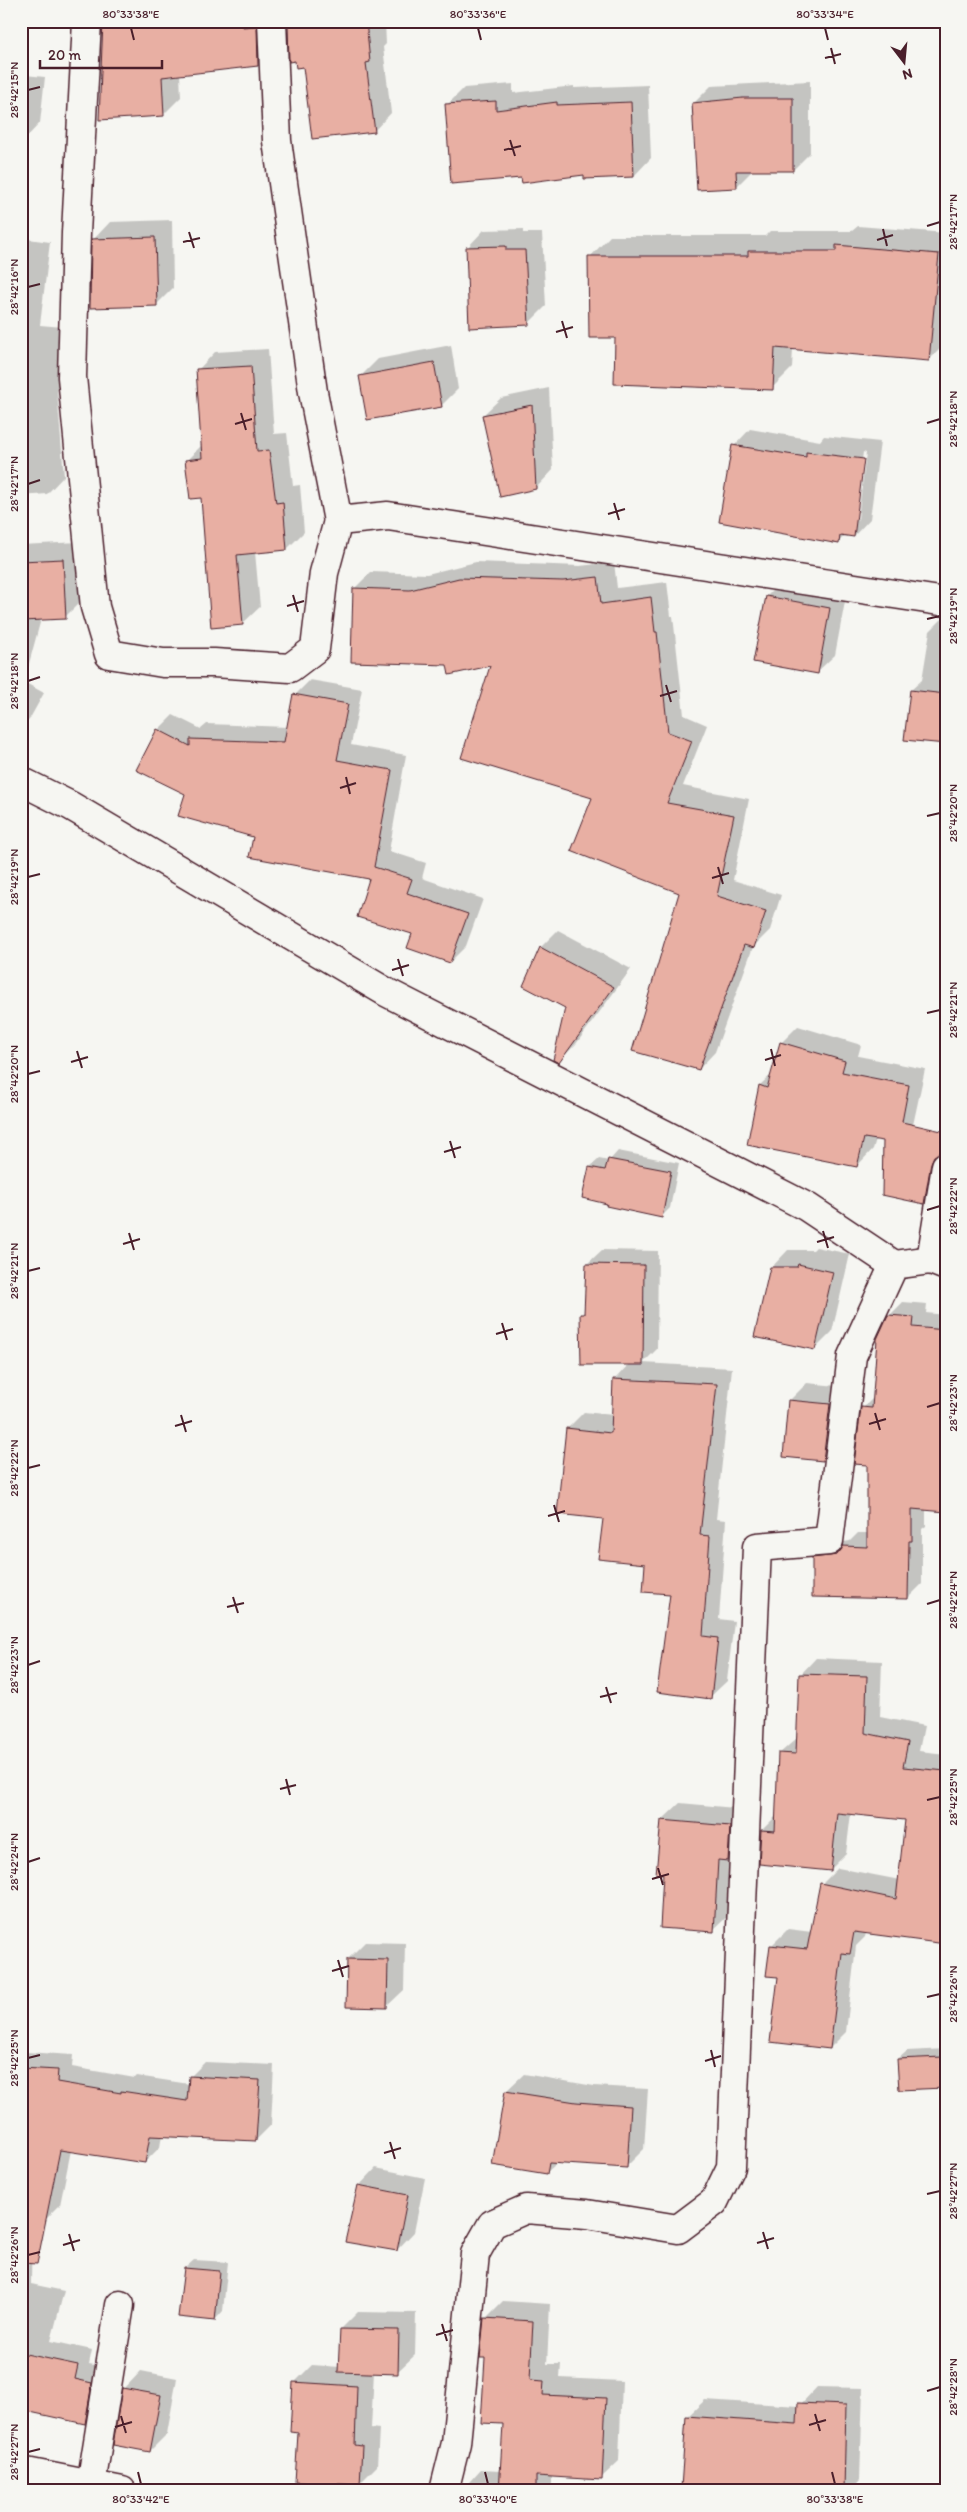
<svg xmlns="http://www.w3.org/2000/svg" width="967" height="2512" font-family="Itim,sans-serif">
<rect width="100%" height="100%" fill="#f6f6f2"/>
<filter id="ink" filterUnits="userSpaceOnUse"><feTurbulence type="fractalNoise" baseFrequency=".02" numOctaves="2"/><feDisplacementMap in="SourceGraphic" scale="10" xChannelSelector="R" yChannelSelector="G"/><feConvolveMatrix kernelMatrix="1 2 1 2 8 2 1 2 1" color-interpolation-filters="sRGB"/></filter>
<g filter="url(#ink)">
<g fill="#0003" fill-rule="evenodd">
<polygon points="21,21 23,21 25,75 45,77 40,123 23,141"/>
<polygon points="104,21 274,21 275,47 258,64 180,74 181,97 164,114"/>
<polygon points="292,21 385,21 386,44 383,47 391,113 374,131 304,66 289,24"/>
<polygon points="810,81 810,153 793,170 753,170 736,187 693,104 711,86"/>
<polygon points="513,84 513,93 574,86 574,88 648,85 651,158 634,176 585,173 522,177 447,105 464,88"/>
<polygon points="172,220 173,288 156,305 93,240 110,222"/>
<polygon points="858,226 946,233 946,343 929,360 793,349 792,368 772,388 617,336 590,257 610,236 765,236 770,231 852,231"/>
<polygon points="523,229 523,233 542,233 546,306 528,324 467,248 484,230"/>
<polygon points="21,238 50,242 40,325 63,327 57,391 64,476 47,494 21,496"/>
<polygon points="451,345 458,389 441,406 361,376 378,359"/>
<polygon points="268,349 274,434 287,433 293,486 300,485 304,532 287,549 255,552 260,607 242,624 202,497 187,460 203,444 198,370 215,352"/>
<polygon points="549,388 553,470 536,488 483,415 501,398"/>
<path d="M750 429 820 441 824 436 880 442 870 519 854 536 846 535 838 542 734 446ZM863 452 866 453 858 519 855 522Z"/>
<polygon points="79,542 82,600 65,617 41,619 24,682 44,693 29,720 21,728 21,545"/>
<polygon points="476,562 580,566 614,562 617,588 667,582 671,616 673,616 684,715 707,725 683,786 749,799 733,880 781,895 770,930 753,947 715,1052 699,1069 680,892 594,797 491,664 448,664 355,588 371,572 427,574"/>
<polygon points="784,579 847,591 835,655 817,672 767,596"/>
<polygon points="946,615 946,743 911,690 922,680 930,631"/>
<polygon points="310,680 362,689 351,745 406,755 389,851 426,863 422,878 483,899 466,946 450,962 413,934 371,878 255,836 186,794 158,730 173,715 201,729 207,724 288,727 295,695"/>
<polygon points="558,930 631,969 576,1044 559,1061 567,1008 525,985 541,947"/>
<polygon points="798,1026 861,1045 858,1056 925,1069 913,1125 876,1139 873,1149 857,1166 748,1144 760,1085 772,1074 781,1043"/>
<polygon points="618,1151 679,1163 670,1208 661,1217 590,1167 599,1159 609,1161"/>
<polygon points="816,1247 850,1254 832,1332 815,1349 771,1268 788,1250 813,1250"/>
<polygon points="602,1250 658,1251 657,1349 643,1363 732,1368 716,1519 726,1520 719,1619 734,1621 727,1681 710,1697 671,1593 604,1518 567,1429 584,1412 613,1415 615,1379 630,1363 582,1314 586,1310 587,1264"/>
<polygon points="903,1302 927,1304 926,1313 946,1315 946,1511 926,1509 926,1526 922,1529 922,1584 908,1598 814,1559 828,1545 850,1541 858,1533 868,1533 868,1464 863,1408 874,1397 889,1316"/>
<polygon points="807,1383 847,1387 840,1442 823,1460 789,1401"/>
<polygon points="816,1658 882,1661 880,1717 924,1726 919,1751 946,1754 946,1943 866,1933 865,1937 856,1946 846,2032 830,2048 771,1946 788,1929 812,1932 822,1884 838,1868 900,1880 907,1819 851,1813 846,1854 830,1870 761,1863 762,1830 777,1815 779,1754 797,1738 800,1675"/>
<polygon points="680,1803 746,1809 731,1913 713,1930 665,1873 662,1820"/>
<polygon points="365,1942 405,1943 404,1990 386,2007 348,1959"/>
<polygon points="946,2049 946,2085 944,2087 898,2059 907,2051"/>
<polygon points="25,2052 73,2055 72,2067 135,2078 137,2076 189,2084 190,2077 205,2062 274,2065 271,2125 256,2140 162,2135 160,2147 145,2162 71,2150 60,2205 45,2220 32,2218 31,2284 64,2291 51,2341 92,2350 89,2364 106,2367 100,2408 85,2423 21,2409 21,2056"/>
<polygon points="524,2074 594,2086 648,2089 644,2149 627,2166 557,2163 546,2173 494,2164 506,2091"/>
<polygon points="376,2168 425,2178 414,2232 397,2250 359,2186"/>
<polygon points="194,2260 228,2262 223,2311 215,2320 185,2268"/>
<polygon points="503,2301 550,2304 547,2364 561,2364 560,2378 622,2381 619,2461 601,2478 552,2476 552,2491 461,2491 480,2470 501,2471 504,2423 486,2357 486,2318"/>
<polygon points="358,2312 416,2313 415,2355 397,2372 374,2372 371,2428 379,2429 377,2466 359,2484 299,2431 294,2383 312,2365 340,2367 341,2329"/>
<polygon points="141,2371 177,2378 167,2434 150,2451 124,2389"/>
<polygon points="817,2387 863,2388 860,2480 850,2491 735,2491 687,2417 705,2400 799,2406"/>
<polygon points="44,2476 92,2491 30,2491"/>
</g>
<g fill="#e8afa3" stroke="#4a1f2b">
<polygon points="103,21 243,21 243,27 257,26 258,66 162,77 164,116 99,120"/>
<polygon points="324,21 366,21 370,62 366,63 375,132 312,139 303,67 296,68 295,61 289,62 288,24"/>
<polygon points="743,98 793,98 793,171 736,171 737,188 697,190 692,103"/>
<polygon points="496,101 496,110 557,102 557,105 631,102 634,177 584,179 584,175 522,183 521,178 451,184 445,104"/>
<polygon points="155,237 157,306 90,308 91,239"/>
<polygon points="836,245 939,254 929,361 775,348 773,390 614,384 615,338 589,338 588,256 748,256 748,251 836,251"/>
<polygon points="506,246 506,250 525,250 529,325 469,328 466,247"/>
<polygon points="434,362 442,407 367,420 359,376"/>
<polygon points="251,366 257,451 269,450 276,503 283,502 287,550 237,555 243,625 211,628 201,498 190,499 185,460 202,458 196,369"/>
<polygon points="532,405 536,489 500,497 482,415"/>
<polygon points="732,445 806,457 806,452 864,459 854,537 840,535 839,544 719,522"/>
<polygon points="63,559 66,619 21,621 21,561"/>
<polygon points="598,577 601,604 651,597 655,632 657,632 668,732 692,741 667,803 734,815 717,896 766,911 754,948 744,945 699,1070 632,1051 679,893 571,851 592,798 461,758 490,666 449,675 447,665 351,662 353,588 410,590 459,578 563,581"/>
<polygon points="766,596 830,608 818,674 753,662"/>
<polygon points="910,690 946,694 946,744 904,740"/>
<polygon points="293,694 348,704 337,760 392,770 374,867 412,879 407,893 468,914 450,963 407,948 412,934 357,917 369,879 249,857 253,837 178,816 185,794 136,770 157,729 190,746 190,739 284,742"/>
<polygon points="540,947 614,987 559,1063 553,1060 565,1008 523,986"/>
<polygon points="780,1042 845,1061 842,1072 909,1085 902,1122 946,1132 946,1151 934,1156 931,1163 924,1204 882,1195 883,1141 864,1138 857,1167 747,1145 759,1085 767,1088"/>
<polygon points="608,1159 671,1171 662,1218 606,1206 607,1204 582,1198 589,1167 605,1170"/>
<polygon points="586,1264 644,1265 643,1365 581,1365 580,1314 584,1314"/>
<polygon points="798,1264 833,1272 815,1350 754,1337 770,1267 797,1267"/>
<polygon points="888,1315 914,1317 913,1327 946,1330 946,1512 912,1509 912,1541 909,1541 908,1599 812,1597 812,1558 837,1555 843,1546 867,1547 867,1465 854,1464 861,1407 872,1408 877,1339"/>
<polygon points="613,1379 717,1384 700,1535 710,1536 703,1636 718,1638 711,1699 657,1692 670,1594 643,1592 645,1564 598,1559 603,1519 557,1514 566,1428 611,1433"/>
<polygon points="788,1400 830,1404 823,1461 783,1457"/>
<polygon points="799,1674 867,1676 865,1733 908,1742 903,1767 946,1771 946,1944 854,1932 850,1954 842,1953 830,2049 770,2042 778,1977 766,1976 770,1945 807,1949 820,1883 896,1899 905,1820 837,1813 831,1871 759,1864 761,1830 775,1831 778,1753 796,1754"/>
<polygon points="661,1820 730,1826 728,1861 718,1860 714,1932 660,1928 663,1874 656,1874"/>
<polygon points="347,1959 388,1960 387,2008 346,2007"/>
<polygon points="943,2057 944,2088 899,2090 897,2059"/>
<polygon points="21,2068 58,2070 57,2082 121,2093 121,2091 187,2101 189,2076 260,2080 256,2141 150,2136 145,2163 60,2150 37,2264 21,2263"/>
<polygon points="505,2091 576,2102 631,2106 627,2168 549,2163 547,2174 492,2165"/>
<polygon points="358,2185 408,2195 397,2251 345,2242"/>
<polygon points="184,2268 220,2271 215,2321 178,2317"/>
<polygon points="484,2318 533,2321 530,2380 544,2381 543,2395 606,2398 602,2480 536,2476 536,2491 499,2491 503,2424 481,2423 485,2358 480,2358"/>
<polygon points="340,2329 399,2330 398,2374 338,2372"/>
<polygon points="21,2353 78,2365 75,2379 92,2383 85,2424 21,2410"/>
<polygon points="293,2382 357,2386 355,2445 362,2446 360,2485 295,2482 298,2433 290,2432"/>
<polygon points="122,2388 161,2395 150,2452 113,2445"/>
<polygon points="798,2403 846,2405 844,2491 718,2491 681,2488 686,2416 797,2424"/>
</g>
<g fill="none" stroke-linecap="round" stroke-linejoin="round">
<g stroke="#4a1f2b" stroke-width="31">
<g id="minor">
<polyline points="87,21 76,233 72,377 95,607 109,654 163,663 214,663 290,668 315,649 324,573 338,521 388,516 946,602"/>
<polyline points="272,21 277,141 313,392 338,521"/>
<polyline points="21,781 71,806 386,992 807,1207 894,1265 931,1260 946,1266"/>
<polyline points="931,1260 946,1166"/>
<polyline points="21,2471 122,2491"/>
<polyline points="91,2485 120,2305"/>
<polyline points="444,2491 456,2443 475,2254 492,2224 526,2209 587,2214 678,2229 714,2202 731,2167 757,1547 829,1541 852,1356 894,1265"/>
</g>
</g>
<use href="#minor" stroke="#f6f6f2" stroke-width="28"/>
</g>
</g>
<path fill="none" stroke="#4a1f2b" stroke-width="2" d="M131 28 134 40M478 28 481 40M825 28 828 40M831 48 835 64M825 58 841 54M28 90 40 87M510 140 515 156M504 150 521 146M927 226 940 222M883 229 887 246M189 232 194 248M877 240 893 235M183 242 200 238M28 287 40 284M562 321 567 338M556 332 573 327M241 413 246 430M927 423 940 419M235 424 252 419M28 484 40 480M614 503 619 520M608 514 625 509M293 595 298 612M287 606 304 601M927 619 940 616M28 681 40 677M666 685 671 702M660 696 677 691M346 777 350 794M340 788 356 783M927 816 940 813M718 867 723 884M28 877 40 874M712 878 729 873M398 959 403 976M392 970 409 965M927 1013 940 1010M771 1049 775 1066M77 1051 82 1068M765 1060 781 1055M71 1062 88 1057M28 1074 40 1071M450 1141 455 1158M444 1152 461 1147M927 1210 940 1206M823 1231 828 1248M129 1233 134 1250M817 1242 834 1237M123 1244 140 1239M28 1271 40 1268M502 1323 507 1340M496 1334 513 1329M927 1407 940 1403M875 1413 880 1430M181 1415 186 1432M869 1424 886 1419M175 1426 192 1421M28 1468 40 1465M554 1505 559 1522M548 1516 565 1511M233 1597 238 1613M927 1604 940 1600M227 1607 244 1603M28 1665 40 1661M606 1687 611 1703M600 1697 617 1693M286 1779 290 1795M280 1789 296 1785M927 1800 940 1797M28 1862 40 1858M658 1868 663 1885M652 1879 669 1874M338 1960 343 1977M332 1971 349 1966M927 1997 940 1994M711 2050 715 2067M28 2058 40 2055M705 2061 721 2056M390 2142 395 2159M384 2153 401 2148M927 2194 940 2191M763 2232 768 2249M69 2234 74 2251M757 2243 774 2238M63 2245 80 2240M28 2255 40 2252M442 2324 447 2341M436 2335 453 2330M927 2391 940 2387M815 2414 820 2431M121 2416 126 2433M809 2425 826 2420M115 2427 132 2422M28 2452 40 2449M138 2472 141 2484M485 2472 488 2484M832 2472 835 2484"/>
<rect width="967" height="2512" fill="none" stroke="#f6f6f2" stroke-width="55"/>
<g transform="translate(904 62) rotate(164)" stroke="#f6f6f2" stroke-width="4" paint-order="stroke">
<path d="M0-4L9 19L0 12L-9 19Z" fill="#4a1f2b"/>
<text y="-8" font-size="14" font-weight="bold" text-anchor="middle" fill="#4a1f2b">N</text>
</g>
<path d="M40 60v8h122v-8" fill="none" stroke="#4a1f2b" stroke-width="2.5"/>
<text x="48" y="60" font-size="15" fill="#4a1f2b" stroke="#f6f6f2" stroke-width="4" paint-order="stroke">20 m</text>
<rect x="28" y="28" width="912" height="2456" fill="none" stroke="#4a1f2b" stroke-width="2"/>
<g font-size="12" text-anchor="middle" fill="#4a1f2b">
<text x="131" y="18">80°33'38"E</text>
<text x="478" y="18">80°33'36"E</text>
<text x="825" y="18">80°33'34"E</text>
<text transform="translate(14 90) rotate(-90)" y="4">28°42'15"N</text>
<text transform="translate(953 222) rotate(-90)" y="4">28°42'17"N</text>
<text transform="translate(14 287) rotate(-90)" y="4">28°42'16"N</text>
<text transform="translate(953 419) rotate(-90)" y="4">28°42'18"N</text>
<text transform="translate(14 484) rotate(-90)" y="4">28°42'17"N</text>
<text transform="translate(953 616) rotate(-90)" y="4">28°42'19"N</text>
<text transform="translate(14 681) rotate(-90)" y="4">28°42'18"N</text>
<text transform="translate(953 813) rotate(-90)" y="4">28°42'20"N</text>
<text transform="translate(14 877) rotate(-90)" y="4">28°42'19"N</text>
<text transform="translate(953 1010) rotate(-90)" y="4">28°42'21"N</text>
<text transform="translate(14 1074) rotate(-90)" y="4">28°42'20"N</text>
<text transform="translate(953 1206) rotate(-90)" y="4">28°42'22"N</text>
<text transform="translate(14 1271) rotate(-90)" y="4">28°42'21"N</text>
<text transform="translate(953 1403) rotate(-90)" y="4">28°42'23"N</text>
<text transform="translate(14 1468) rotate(-90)" y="4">28°42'22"N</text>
<text transform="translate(953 1600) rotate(-90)" y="4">28°42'24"N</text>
<text transform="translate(14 1665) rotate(-90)" y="4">28°42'23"N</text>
<text transform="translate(953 1797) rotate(-90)" y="4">28°42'25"N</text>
<text transform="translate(14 1862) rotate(-90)" y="4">28°42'24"N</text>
<text transform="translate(953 1994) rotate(-90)" y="4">28°42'26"N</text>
<text transform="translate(14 2058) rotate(-90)" y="4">28°42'25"N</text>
<text transform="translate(953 2191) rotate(-90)" y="4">28°42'27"N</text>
<text transform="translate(14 2255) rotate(-90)" y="4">28°42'26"N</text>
<text transform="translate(953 2387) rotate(-90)" y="4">28°42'28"N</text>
<text transform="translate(14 2452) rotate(-90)" y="4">28°42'27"N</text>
<text x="141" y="2503">80°33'42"E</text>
<text x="488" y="2503">80°33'40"E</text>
<text x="835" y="2503">80°33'38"E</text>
</g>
</svg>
